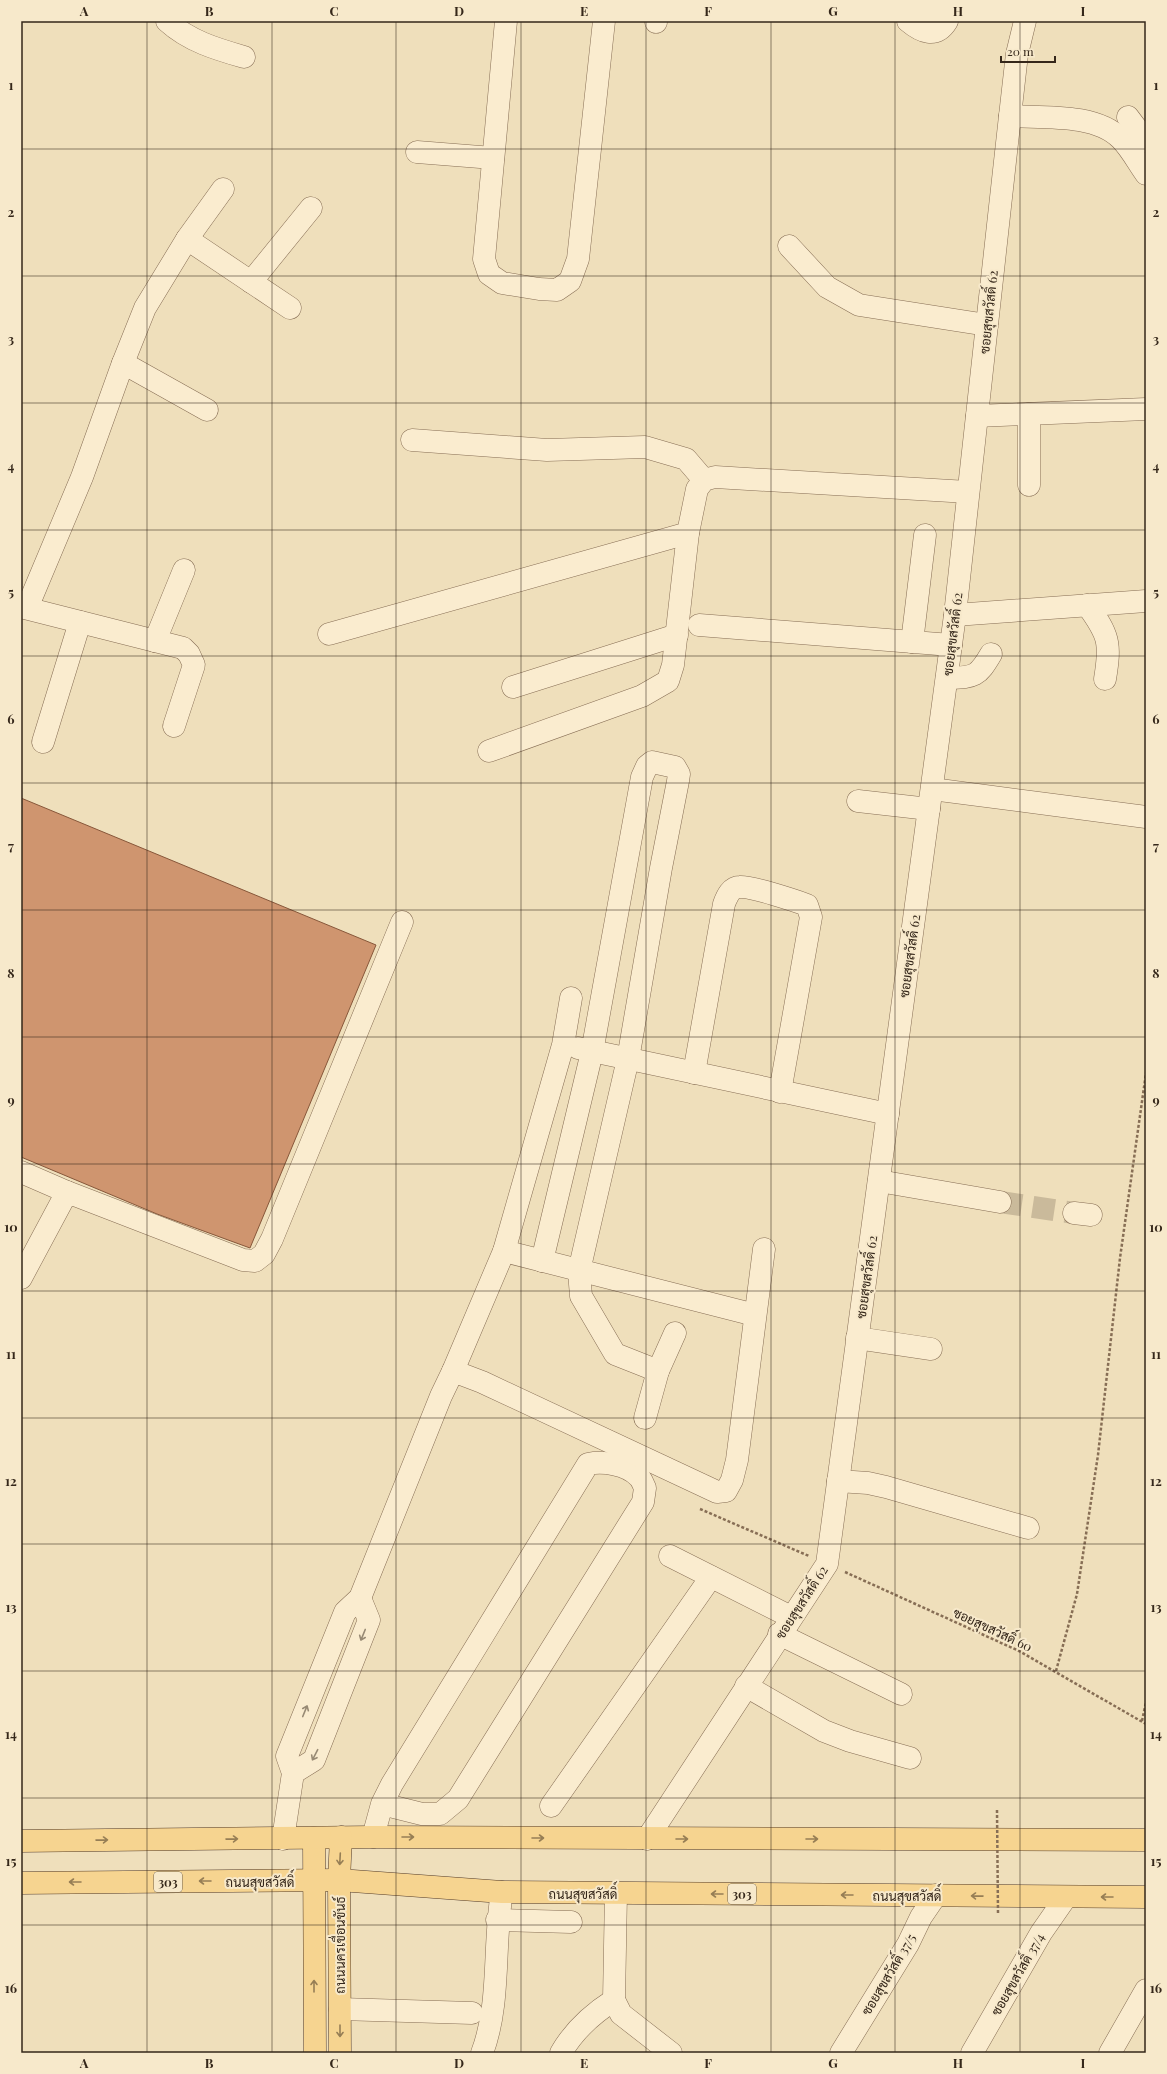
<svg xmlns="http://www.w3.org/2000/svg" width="1167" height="2074" font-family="'Playfair Display',Sarabun,serif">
<rect width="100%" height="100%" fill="#efdfbb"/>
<polygon fill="#cf956f" stroke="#87573a" points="21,798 376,945 250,1248 157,1214 21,1157"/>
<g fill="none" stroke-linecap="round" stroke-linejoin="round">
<polyline stroke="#caba9b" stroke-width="22" stroke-dasharray="22 11" stroke-linecap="butt" points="1000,1202 1074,1213"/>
<g stroke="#876e55" stroke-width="23">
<g id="minor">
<path d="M167 21C189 41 216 49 244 57"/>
<polyline points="506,21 484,259 489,274 502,283 539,289 557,290 570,281 578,259 604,21"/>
<path d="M908 21C921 32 936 39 947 21"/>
<polyline points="656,22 656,21"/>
<path d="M1010 116C1043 118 1096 113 1121 139 1131 149 1138 163 1146 174"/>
<polyline points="1128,117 1146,141"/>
<polyline points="417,152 493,158"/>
<polyline points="187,239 290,308"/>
<polyline points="789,246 827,287 859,305 987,325"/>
<polyline points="251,282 311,208"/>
<polyline points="123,363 207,410"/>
<polyline points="977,416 1146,409"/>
<polyline points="412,440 547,450 645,447 686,459 704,480"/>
<polyline points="1029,485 1029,414"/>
<path d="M1087 605C1109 635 1111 643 1105 679"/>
<polyline points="21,607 183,648 189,654 194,665 174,726"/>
<polyline points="27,608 82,477 123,363 145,308 187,239 223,189"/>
<polyline points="955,615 1146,601"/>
<polyline points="699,625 951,645"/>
<polyline points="329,634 688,533 697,489 704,480 715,477 968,492"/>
<polyline points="155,641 184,570"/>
<polyline points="912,642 925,535"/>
<path d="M947 678C974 677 977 678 991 654"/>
<polyline points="513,687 677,635"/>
<polyline points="43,742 80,622"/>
<polyline points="489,751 642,696 668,681 673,665 688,533"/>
<polyline points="932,789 1146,817"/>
<polyline points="858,801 929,809"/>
<polyline points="578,1048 888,1114"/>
<path d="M694 1073 724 904C727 896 731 887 740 887 751 886 796 901 807 905L811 917 780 1092"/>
<polyline points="21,1172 67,1192"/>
<polyline points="879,1181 1000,1202"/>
<polyline points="1074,1213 1091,1215"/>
<polyline points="504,1251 755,1315"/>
<polyline points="542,1261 592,1052 642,777 647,766 652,762 675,767 679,774 678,781 661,868 628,1059 579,1271 581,1296 615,1354 658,1371 675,1333"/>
<polyline points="21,1278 67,1192 243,1260 255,1261 264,1254 272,1239 402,922"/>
<polyline points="857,1338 931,1349"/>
<polyline points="453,1371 504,1251 563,1045 571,998"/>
<polyline points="645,1418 658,1371"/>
<polyline points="838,1481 868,1483 886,1487 1028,1528"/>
<polyline points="670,1556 791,1617"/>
<polyline points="779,1634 901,1694"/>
<polyline points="746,1686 824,1731 850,1741 910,1758"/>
<polyline points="293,1773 314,1760 369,1620 360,1598"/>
<polyline points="551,1806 711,1577"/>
<path d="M373 1837 382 1804 392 1784 588 1464C603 1461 627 1464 639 1477 642 1480 643 1484 645 1488L643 1502 458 1799 440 1814H422L382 1804"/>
<polyline points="283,1839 293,1773 287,1756 345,1612 360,1598 441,1396 453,1371 482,1382 717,1492 726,1491 732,1480 737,1460 764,1249"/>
<polyline points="647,1839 827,1564 955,615 1010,116 1017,54 1025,21"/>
<polyline points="616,1893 614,2000 621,2014 671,2053"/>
<polyline points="497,1920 571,1922"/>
<polyline points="340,2009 472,2013"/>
<path d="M482 2053C501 2003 493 1945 502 1892"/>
<path d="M561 2053C574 2030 592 2014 614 2000"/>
<polyline points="841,2053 908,1944 921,1917 936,1895"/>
<polyline points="972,2053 1041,1933 1066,1897"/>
<polyline points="1110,2053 1146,1990"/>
</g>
</g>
<g stroke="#543c2a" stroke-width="23">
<g id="major">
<polyline points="314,1838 315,2053"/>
<polyline points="21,1841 373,1837 1146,1840"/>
<polyline points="21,1883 339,1880 502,1892 1146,1897"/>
<polyline points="340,2053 339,1880 341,1837"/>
</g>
</g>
<g stroke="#876e55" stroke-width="2.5" stroke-dasharray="3 2" stroke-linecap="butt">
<polyline points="700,1509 809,1556"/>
<polyline points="845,1572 1019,1651 1146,1724"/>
<polyline points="1056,1671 1077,1594 1098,1455 1120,1258 1146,1073"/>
<polyline points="1142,1721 1146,1702"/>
</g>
<use href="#minor" stroke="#faeccf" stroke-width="22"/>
<use href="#major" stroke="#f6d490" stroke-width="22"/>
<polyline stroke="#876e55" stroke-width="2.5" stroke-dasharray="3 2" stroke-linecap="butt" points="997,1810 998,1913"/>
</g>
<defs><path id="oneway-shaft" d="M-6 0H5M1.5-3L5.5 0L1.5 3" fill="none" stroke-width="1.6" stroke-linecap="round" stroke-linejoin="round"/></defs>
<g stroke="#988a74">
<use href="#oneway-shaft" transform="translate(363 1635) rotate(112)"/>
<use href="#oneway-shaft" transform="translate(305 1711) rotate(-68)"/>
<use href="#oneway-shaft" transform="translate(315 1755) rotate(117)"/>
</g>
<g stroke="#967e55">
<use href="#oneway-shaft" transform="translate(408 1837)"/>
<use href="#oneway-shaft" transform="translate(538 1838)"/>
<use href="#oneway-shaft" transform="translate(232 1839) rotate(-1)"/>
<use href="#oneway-shaft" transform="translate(682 1839)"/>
<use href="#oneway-shaft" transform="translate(812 1839)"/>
<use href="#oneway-shaft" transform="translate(102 1840) rotate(-1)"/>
<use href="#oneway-shaft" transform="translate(340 1859) rotate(93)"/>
<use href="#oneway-shaft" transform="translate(205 1881) rotate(180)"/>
<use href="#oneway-shaft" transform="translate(75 1882) rotate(180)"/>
<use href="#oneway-shaft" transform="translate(717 1894) rotate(-180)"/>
<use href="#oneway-shaft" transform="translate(847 1895) rotate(-180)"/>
<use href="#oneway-shaft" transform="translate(977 1896) rotate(-179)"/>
<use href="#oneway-shaft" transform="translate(1107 1897) rotate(-180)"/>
<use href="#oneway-shaft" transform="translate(314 1986) rotate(-90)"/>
<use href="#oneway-shaft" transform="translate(340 2031) rotate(90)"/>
</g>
<path fill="none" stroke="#35271a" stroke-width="1" stroke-opacity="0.55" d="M147 21V2053M272 21V2053M396 21V2053M521 21V2053M646 21V2053M771 21V2053M895 21V2053M1020 21V2053M21 149H1146M21 276H1146M21 403H1146M21 530H1146M21 656H1146M21 783H1146M21 910H1146M21 1037H1146M21 1164H1146M21 1291H1146M21 1418H1146M21 1544H1146M21 1671H1146M21 1798H1146M21 1925H1146"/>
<g text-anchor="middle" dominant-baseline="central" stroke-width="4" stroke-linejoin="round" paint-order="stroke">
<g fill="#f7e9cb" stroke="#6f614f" stroke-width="1">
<rect x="154" y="1872" width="28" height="20" rx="3"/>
<rect x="728" y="1884" width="28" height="20" rx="3"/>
</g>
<g font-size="12" font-weight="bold" fill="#35271a">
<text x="168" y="1882">303</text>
<text x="742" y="1894">303</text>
</g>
<g font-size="13" fill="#35271a" stroke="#f7e9cb">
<text transform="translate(988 312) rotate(-84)">ซอยสุขสวัสดิ์ 62</text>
<text transform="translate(952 634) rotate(-83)">ซอยสุขสวัสดิ์ 62</text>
<text transform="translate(909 956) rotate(-82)">ซอยสุขสวัสดิ์ 62</text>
<text transform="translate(866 1277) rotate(-82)">ซอยสุขสวัสดิ์ 62</text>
<text transform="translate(801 1602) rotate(-57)">ซอยสุขสวัสดิ์ 62</text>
<text transform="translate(993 1629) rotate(25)">ซอยสุขสวัสดิ์ 60</text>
<text x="260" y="1881">ถนนสุขสวัสดิ์</text>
<text x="583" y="1893">ถนนสุขสวัสดิ์</text>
<text x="907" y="1895">ถนนสุขสวัสดิ์</text>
<text transform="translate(339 1945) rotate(-90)">ถนนนครเขื่อนขันธ์</text>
<text transform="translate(888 1974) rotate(-59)">ซอยสุขสวัสดิ์ 37/5</text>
<text transform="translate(1017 1974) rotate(-60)">ซอยสุขสวัสดิ์ 37/4</text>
</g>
</g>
<rect width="1167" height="2074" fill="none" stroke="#f7e9cb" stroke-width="44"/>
<path d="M1001 56v6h54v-6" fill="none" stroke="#35271a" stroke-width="2"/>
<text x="1007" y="56" font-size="12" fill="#35271a" stroke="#f7e9cb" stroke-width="3" paint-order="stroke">20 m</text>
<rect x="22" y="22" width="1123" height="2030" fill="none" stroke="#35271a" stroke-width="1.5"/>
<g font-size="13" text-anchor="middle" font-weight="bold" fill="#35271a">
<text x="84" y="16">A</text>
<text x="209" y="16">B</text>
<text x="334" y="16">C</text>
<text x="459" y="16">D</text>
<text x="584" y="16">E</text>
<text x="708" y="16">F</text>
<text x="833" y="16">G</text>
<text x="958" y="16">H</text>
<text x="1083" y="16">I</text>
<text x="11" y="90">1</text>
<text x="1156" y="90">1</text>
<text x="11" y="217">2</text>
<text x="1156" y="217">2</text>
<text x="11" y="344">3</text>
<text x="1156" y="344">3</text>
<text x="11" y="471">4</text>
<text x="1156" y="471">4</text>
<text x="11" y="597">5</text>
<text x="1156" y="597">5</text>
<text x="11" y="724">6</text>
<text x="1156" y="724">6</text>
<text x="11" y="851">7</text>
<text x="1156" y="851">7</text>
<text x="11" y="978">8</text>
<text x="1156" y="978">8</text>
<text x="11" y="1105">9</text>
<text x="1156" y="1105">9</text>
<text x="11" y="1232">10</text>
<text x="1156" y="1232">10</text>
<text x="11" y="1359">11</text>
<text x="1156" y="1359">11</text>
<text x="11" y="1486">12</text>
<text x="1156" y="1486">12</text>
<text x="11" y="1612">13</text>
<text x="1156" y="1612">13</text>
<text x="11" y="1739">14</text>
<text x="1156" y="1739">14</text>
<text x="11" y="1866">15</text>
<text x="1156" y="1866">15</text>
<text x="11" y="1993">16</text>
<text x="1156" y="1993">16</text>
<text x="84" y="2068">A</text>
<text x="209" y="2068">B</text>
<text x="334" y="2068">C</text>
<text x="459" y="2068">D</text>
<text x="584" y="2068">E</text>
<text x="708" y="2068">F</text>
<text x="833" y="2068">G</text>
<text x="958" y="2068">H</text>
<text x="1083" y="2068">I</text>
</g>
</svg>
